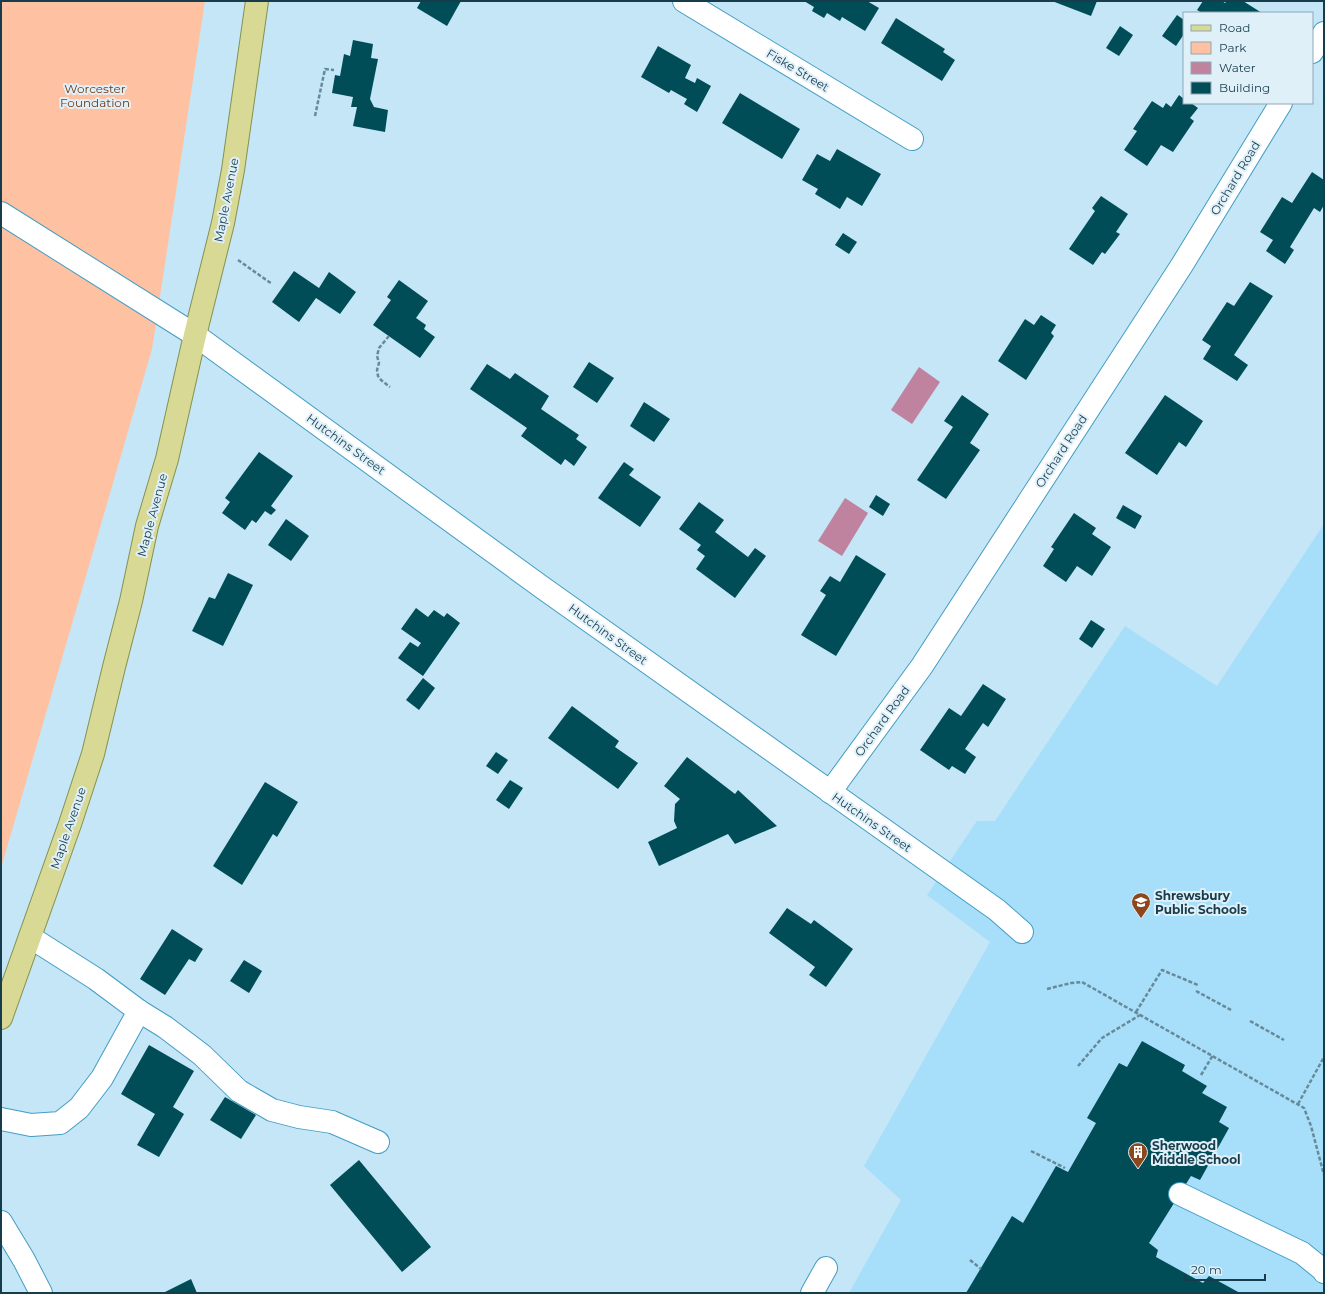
<svg xmlns="http://www.w3.org/2000/svg" width="1325" height="1294" font-family="Montserrat,sans-serif">
<rect width="100%" height="100%" fill="#c5e6f6"/>
<polygon fill="#a7def9" points="1324,524 1324,1293 849,1293 901,1200 864,1166 990,942 927,895 977,821 995,821 1125,626 1217,686"/>
<polygon fill="#fec2a2" points="1,1 205,1 152,349 1,868"/>
<g fill="#bf829f">
<polygon points="919,367 940,382 912,424 891,410"/>
<polygon points="845,498 868,513 842,556 818,541"/>
</g>
<g fill="#004d58">
<polygon points="421,1 461,1 447,26 417,8"/>
<polygon points="804,1 867,1 879,8 865,31 842,17 840,21 827,13 824,18 812,11 814,7"/>
<polygon points="1052,1 1097,1 1091,16"/>
<polygon points="1203,1 1222,1 1225,3 1227,1 1243,1 1262,13 1202,13 1197,10"/>
<polygon points="1177,15 1184,20 1184,34 1176,46 1162,36"/>
<polygon points="896,18 945,49 943,52 955,60 942,81 881,43"/>
<polygon points="1120,26 1133,35 1119,56 1106,48"/>
<polygon points="353,40 373,44 371,58 378,59 370,99 374,107 388,110 385,132 353,126 357,107 351,107 353,97 332,93 335,75 340,76 344,54 350,56"/>
<polygon points="658,46 691,65 685,78 695,83 697,78 711,86 697,112 684,104 687,99 671,90 669,93 641,77"/>
<polygon points="740,93 800,129 782,159 722,123"/>
<polygon points="1179,95 1184,99 1184,103 1191,103 1198,108 1190,118 1194,121 1173,152 1161,145 1147,166 1124,150 1137,131 1133,129 1152,101 1163,108 1166,103 1171,107"/>
<polygon points="837,149 881,174 862,206 847,197 840,209 815,194 818,189 802,180 817,154 830,161"/>
<polygon points="1312,172 1324,180 1324,205 1320,212 1314,208 1290,247 1294,250 1285,264 1266,251 1273,240 1260,232 1282,197 1292,203"/>
<polygon points="1101,196 1128,214 1116,232 1120,234 1105,254 1102,252 1093,265 1069,249 1095,211 1092,208"/>
<polygon points="843,233 857,242 849,254 835,245"/>
<polygon points="294,271 319,288 329,272 356,292 340,314 316,298 299,322 272,302"/>
<polygon points="399,280 428,301 416,318 426,325 424,329 435,337 420,358 373,325 391,300 387,297"/>
<polygon points="1250,282 1273,296 1234,355 1248,365 1237,381 1203,359 1211,346 1202,340 1227,302 1234,306"/>
<polygon points="1041,315 1056,325 1051,333 1054,336 1026,380 998,361 1025,319 1034,325"/>
<polygon points="589,362 614,378 597,403 573,387"/>
<polygon points="487,364 510,379 515,373 549,396 541,409 579,435 576,439 587,447 574,466 565,459 561,465 521,436 527,428 470,389"/>
<polygon points="962,395 989,414 970,443 980,450 946,499 917,480 953,427 944,421"/>
<polygon points="1165,395 1203,421 1186,447 1179,442 1157,475 1125,453"/>
<polygon points="644,402 670,419 654,442 630,426"/>
<polygon points="259,452 293,476 271,506 276,510 271,515 265,511 256,523 252,520 245,530 222,513 230,502 225,498"/>
<polygon points="624,462 634,469 629,475 661,497 640,527 598,498"/>
<polygon points="876,495 890,504 883,516 869,507"/>
<polygon points="699,502 724,520 715,532 748,557 755,548 766,556 735,598 696,569 705,556 697,550 701,545 679,529"/>
<polygon points="1123,505 1142,516 1135,529 1116,518"/>
<polygon points="1074,513 1096,528 1092,534 1111,547 1092,576 1077,566 1066,582 1043,566 1054,549 1051,547"/>
<polygon points="286,519 309,536 291,561 268,545"/>
<polygon points="856,555 886,574 836,656 801,635 826,595 820,591 830,576 840,582"/>
<polygon points="228,573 253,585 223,646 192,631 209,597 215,599"/>
<polygon points="416,608 428,617 434,610 444,617 447,613 460,623 423,676 398,658 410,642 418,647 421,643 401,629"/>
<polygon points="1091,620 1105,629 1092,648 1079,639"/>
<polygon points="423,678 435,688 419,710 406,700"/>
<polygon points="983,684 1006,699 988,727 983,723 965,749 976,757 965,774 952,766 949,770 920,750 949,708 961,716"/>
<polygon points="572,706 619,741 615,747 638,763 618,789 548,738"/>
<polygon points="496,752 508,760 498,774 486,766"/>
<polygon points="687,757 735,794 738,790 777,826 735,844 728,834 659,866 648,842 677,828 674,821 675,804 680,799 664,786"/>
<polygon points="510,780 523,788 509,809 496,800"/>
<polygon points="265,782 298,802 277,837 273,834 242,885 213,866"/>
<polygon points="787,908 811,924 814,920 853,949 826,987 809,975 815,967 769,933"/>
<polygon points="172,929 203,949 195,962 189,959 165,995 140,979"/>
<polygon points="244,960 262,971 249,993 230,981"/>
<polygon points="1142,1041 1185,1065 1182,1071 1207,1086 1202,1093 1227,1107 1219,1122 1229,1128 1200,1180 1191,1176 1149,1243 1158,1250 1156,1257 1203,1283 1209,1276 1240,1293 966,1293 1012,1216 1023,1223 1056,1166 1068,1172 1096,1123 1087,1118 1119,1063 1127,1067"/>
<polygon points="149,1045 194,1071 173,1107 184,1114 159,1157 137,1145 155,1114 121,1094"/>
<polygon points="225,1097 256,1115 241,1139 210,1120"/>
<polygon points="359,1160 431,1247 402,1272 330,1185"/>
<polygon points="191,1279 197,1293 163,1293"/>
</g>
<g fill="none" stroke-linecap="round" stroke-linejoin="round">
<g stroke="#429dc4" stroke-width="24">
<g id="minor">
<polyline points="684,1 912,139"/>
<polyline points="1312,52 1324,33"/>
<polyline points="1,213 195,335 543,588 997,910 1022,932"/>
<polyline points="830,792 922,666 1182,265 1281,103"/>
<polyline points="30,937 96,979 139,1011 165,1027 202,1055 239,1091 272,1110 299,1117 332,1122 378,1142"/>
<polyline points="1,1119 31,1125 60,1123 79,1108 102,1078 139,1011"/>
<polyline points="1180,1194 1302,1253 1323,1270 1324,1272"/>
<polyline points="1,1222 24,1260 41,1293"/>
<polyline points="812,1293 826,1268"/>
</g>
</g>
<g stroke="#84924f" stroke-width="24">
<polyline id="major" points="1,1018 70,824 93,754 114,667 131,601 147,526 167,459 195,335 223,223 233,170 257,1"/>
</g>
<g stroke="#678a9a" stroke-width="2.5" stroke-dasharray="4 2" stroke-linecap="butt">
<polyline points="315,116 325,69 334,70"/>
<polyline points="238,260 272,284"/>
<polyline points="389,336 379,348 377,356 379,363 377,370 378,376 381,380 390,387"/>
<polyline points="1047,989 1071,983 1082,982 1304,1108 1311,1126 1324,1175"/>
<polyline points="1196,991 1231,1010"/>
<polyline points="1136,1012 1162,970 1198,985"/>
<polyline points="1250,1021 1284,1040"/>
<polyline points="1078,1066 1102,1038 1140,1015"/>
<polyline points="1201,1075 1213,1055"/>
<polyline points="1298,1104 1324,1057"/>
<polyline points="1031,1151 1065,1168"/>
<polyline points="970,1260 981,1269"/>
</g>
<use href="#minor" stroke="#fff" stroke-width="22"/>
<use href="#major" stroke="#d9d996" stroke-width="22"/>
</g>
<defs>
<g id="school-pin" transform="scale(1)"><path d="M0 17L-7.5 6A9.5 9.5 0 1 1 7.5 6Z" fill="#8c481d" stroke="#e0f0f9"/><path d="M0-5L7-2L0 1L-7-2ZM-4 1L0 2.5L4 1V4Q0 6-4 4Z" fill="#fff"/></g>
<g id="building-pin" transform="scale(1)"><path d="M0 17L-7.5 6A9.5 9.5 0 1 1 7.5 6Z" fill="#8c481d" stroke="#e0f0f9"/><path d="M-4-6H4V6H1V3H-1V6H-4ZM-2.5-4.3h1.7v1.8h-1.7ZM.8-4.3h1.7v1.8H.8ZM-2.5-1h1.7V.8h-1.7ZM.8-1h1.7V.8H.8Z" fill="#fff"/></g>
</defs>
<g fill-rule="evenodd">
<use href="#school-pin" x="1141" y="902"/>
<use href="#building-pin" x="1138" y="1152"/>
</g>
<g text-anchor="middle" dominant-baseline="central" stroke-width="4" stroke-linejoin="round" paint-order="stroke">
<g font-size="12" fill="#173d4d" stroke="#e0f0f9">
<text transform="translate(798 70) rotate(31)">Fiske Street</text>
<text transform="translate(1235 178) rotate(-59)">Orchard Road</text>
<text transform="translate(226 200) rotate(-79)">Maple Avenue</text>
<text transform="translate(346 444) rotate(36)">Hutchins Street</text>
<text transform="translate(1061 451) rotate(-57)">Orchard Road</text>
<text transform="translate(152 515) rotate(-75)">Maple Avenue</text>
<text transform="translate(608 634) rotate(36)">Hutchins Street</text>
<text transform="translate(882 721) rotate(-54)">Orchard Road</text>
<text transform="translate(872 822) rotate(35)">Hutchins Street</text>
<text transform="translate(68 828) rotate(-71)">Maple Avenue</text>
</g>
<g font-size="12" fill="#713916" stroke="#e0f0f9">
<text x="95" y="88">Worcester<tspan x="95" dy="14">Foundation</tspan></text>
</g>
<g font-size="12" font-weight="bold" fill="#173d4d" stroke="#e0f0f9" text-anchor="start">
<text x="1155" y="895">Shrewsbury<tspan x="1155" dy="14">Public Schools</tspan></text>
<text x="1152" y="1145">Sherwood<tspan x="1152" dy="14">Middle School</tspan></text>
</g>
</g>
<rect width="1325" height="1294" fill="none" stroke="#173d4d" stroke-width="4"/>
<rect x="1183" y="12" width="130" height="92" fill="#e0f0f9" stroke="#90a8b4"/>
<rect x="1191" y="25" width="20" height="6" fill="#d9d996" stroke="#90a8b4"/>
<text x="1219" y="32" font-size="12" fill="#173d4d">Road</text>
<rect x="1191" y="42" width="20" height="12" fill="#fec2a2" stroke="#90a8b4"/>
<text x="1219" y="52" font-size="12" fill="#173d4d">Park</text>
<rect x="1191" y="62" width="20" height="12" fill="#bf829f" stroke="#90a8b4"/>
<text x="1219" y="72" font-size="12" fill="#173d4d">Water</text>
<rect x="1191" y="82" width="20" height="12" fill="#004d58" stroke="#90a8b4"/>
<text x="1219" y="92" font-size="12" fill="#173d4d">Building</text>
<path d="M1185 1274v6h80v-6" fill="none" stroke="#173d4d" stroke-width="2"/>
<text x="1191" y="1274" font-size="12" fill="#173d4d" stroke="#e0f0f9" stroke-width="3" paint-order="stroke">20 m</text>
</svg>
